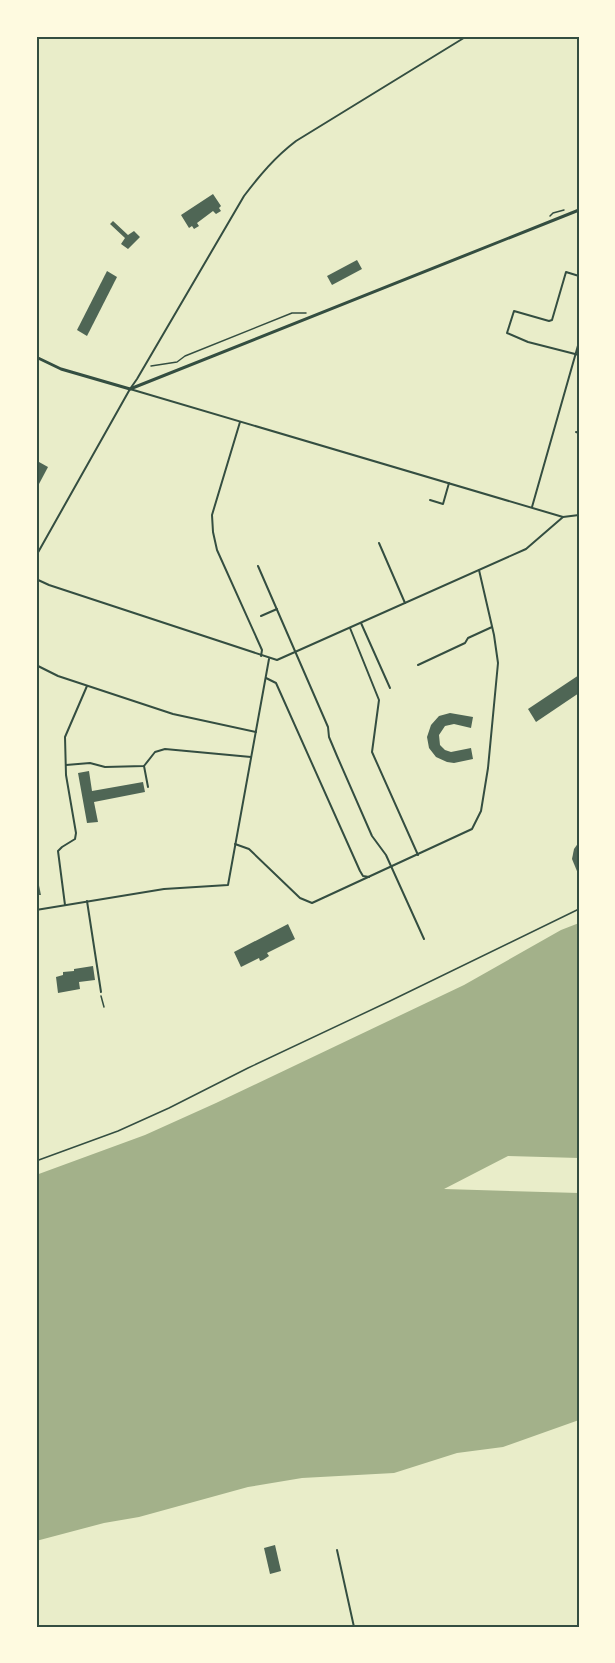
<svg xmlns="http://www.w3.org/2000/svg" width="615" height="1663" font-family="'PT Sans Narrow',sans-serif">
<rect width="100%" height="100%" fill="#e9edc9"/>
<polygon fill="#a3b18a" points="579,923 579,1158 508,1156 444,1189 579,1193 579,1420 503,1447 457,1453 394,1473 302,1478 248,1487 139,1517 104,1523 36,1541 36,1175 145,1135 216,1103 464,985 561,930"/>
<g fill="#4f6655">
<polygon points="213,194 221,206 219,208 221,211 216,214 213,211 197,223 199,226 194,229 192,226 189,228 181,215"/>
<polygon points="113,221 128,235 134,231 140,237 128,249 121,244 125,238 110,224"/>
<polygon points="357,260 362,269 332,285 327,276"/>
<polygon points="107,271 117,277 87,336 77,330"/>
<polygon points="39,462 48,467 39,484 36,483 36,468"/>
<polygon points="579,675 579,693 536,722 528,709"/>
<polygon points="450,713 473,717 471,728 454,724 445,726 439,735 440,745 445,750 451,752 471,748 473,759 454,763 447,762 436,757 429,748 427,737 431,725 439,716"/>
<polygon points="89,771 92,791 143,782 145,792 94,802 98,822 87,823 78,773"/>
<polygon points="579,842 579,876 572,859 574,849"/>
<polygon points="36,871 41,895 36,895"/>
<polygon points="288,924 295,939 267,953 269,956 263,960 260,961 259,958 241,967 234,952"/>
<polygon points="93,966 95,980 79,982 80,989 58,993 56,977 63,975 63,972 74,971 74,969"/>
<polygon points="275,1545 281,1571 270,1574 264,1548"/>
</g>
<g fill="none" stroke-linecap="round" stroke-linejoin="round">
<g stroke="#344e41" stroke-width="1.5">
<polyline points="550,216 553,213 564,210"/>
<polyline points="151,366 177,362 185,356 292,313 306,313"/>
<polyline points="101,996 104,1007"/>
<polyline points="36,1161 118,1131 169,1108 248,1068 390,1001 579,909"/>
</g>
<g stroke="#344e41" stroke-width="2">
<polyline points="579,276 566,272 552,320 549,321 514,311 507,333 528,342 579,355"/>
<polyline points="130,389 563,517 579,515"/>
<polyline points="240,422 212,515 213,532 217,550 262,650 261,656"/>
<polyline points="576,432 579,433"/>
<polyline points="430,500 443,504 449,483"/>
<polyline points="532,507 579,342"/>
<polyline points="379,543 405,603"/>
<path d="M36 556 130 389 137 379 244 196C260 175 275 157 296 141L467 36"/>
<polyline points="258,566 328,727 329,737 337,756 372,836 386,855 424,939"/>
<polyline points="36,579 49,585 277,660 526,549 563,517"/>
<polyline points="261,616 277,609"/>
<polyline points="361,623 390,688"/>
<polyline points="350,628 379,700 372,752 418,855"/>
<polyline points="36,665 58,676 173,714 256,732"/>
<polyline points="418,665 465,643 468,638 492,627"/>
<polyline points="266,678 276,683 360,871 363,876 369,877"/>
<polyline points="66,765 90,763 105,767 144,766 155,752 165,749 251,757"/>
<polyline points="144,766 148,787"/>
<polyline points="235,844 249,849 300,898 312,903 472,829 481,811 488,768 498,663 494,635 479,570"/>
<polyline points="87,901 101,992"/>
<polyline points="65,905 58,851 62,847 75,839 76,833 66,775 65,737 87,686"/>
<polyline points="36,910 164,889 228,885 269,659"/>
<polyline points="337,1550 354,1627"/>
</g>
<polyline stroke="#344e41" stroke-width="3" points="36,357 61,369 130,389 579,210"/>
</g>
<rect width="615" height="1663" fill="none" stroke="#fefae0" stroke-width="75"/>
<rect x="38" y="38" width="540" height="1588" fill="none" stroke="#344e41" stroke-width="2"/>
</svg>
